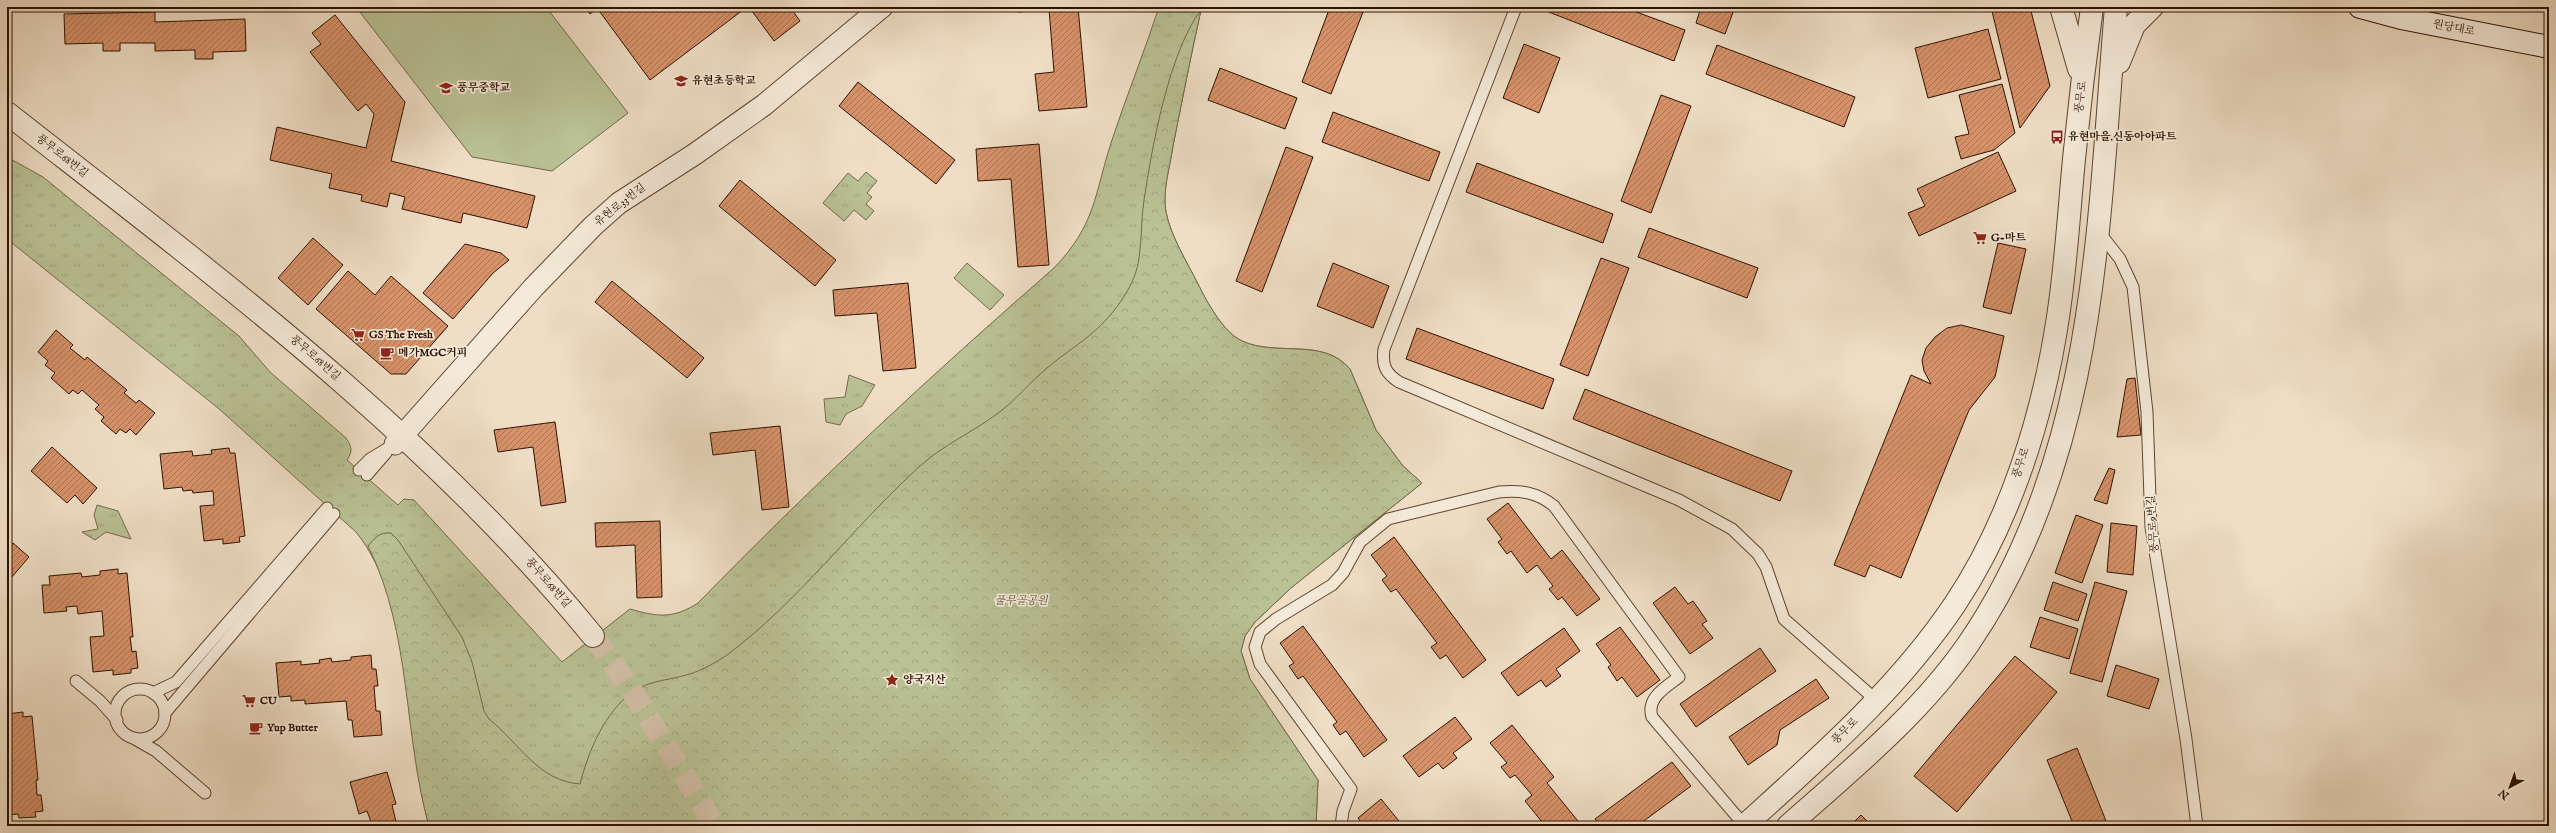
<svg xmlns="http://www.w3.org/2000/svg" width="2556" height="833" font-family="'IM FELL English','Noto Serif KR',serif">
<defs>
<pattern id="grass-tufts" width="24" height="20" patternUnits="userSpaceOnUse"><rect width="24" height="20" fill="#b9c195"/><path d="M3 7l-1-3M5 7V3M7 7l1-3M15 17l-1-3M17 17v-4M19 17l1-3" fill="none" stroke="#9fa57f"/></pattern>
<pattern id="forest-crowns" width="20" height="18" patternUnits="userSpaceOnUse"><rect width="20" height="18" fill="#b9c195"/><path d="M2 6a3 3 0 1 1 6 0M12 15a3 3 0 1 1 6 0" fill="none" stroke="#9fa57f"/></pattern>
<pattern id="building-hatch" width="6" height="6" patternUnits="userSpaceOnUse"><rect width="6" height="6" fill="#d7926a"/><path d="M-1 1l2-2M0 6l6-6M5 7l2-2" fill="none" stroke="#af7655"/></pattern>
</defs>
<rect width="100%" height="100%" fill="#efdec5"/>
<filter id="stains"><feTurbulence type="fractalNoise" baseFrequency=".005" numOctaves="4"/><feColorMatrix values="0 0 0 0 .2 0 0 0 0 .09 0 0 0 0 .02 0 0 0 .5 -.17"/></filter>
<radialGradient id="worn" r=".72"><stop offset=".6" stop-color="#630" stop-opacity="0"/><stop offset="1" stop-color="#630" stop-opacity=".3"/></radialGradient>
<g fill="url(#grass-tufts)" stroke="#746a4a">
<path d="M1159 7H1200L1201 10C1191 55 1182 101 1173 146 1170 167 1162 192 1166 212 1171 237 1187 262 1198 284 1207 302 1223 332 1242 341 1277 357 1323 337 1350 369L1376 430 1403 466 1422 483 1291 588 1255 622 1245 636 1241 651 1250 679 1318 780 1316 826H429C404 737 415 606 356 532L218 408 7 239V157L43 177 239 336 270 372 346 438C352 447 353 451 347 460L398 505 404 499 414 500 562 662 630 609C658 617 673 619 698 603 812 486 931 375 1054 268 1096 224 1094 196 1111 143 1126 97 1144 53 1159 7Z"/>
<polygon points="866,172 877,181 867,193 872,197 866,204 874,211 866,220 854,210 844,221 823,203 848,173 858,181"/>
<polygon points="849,375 875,385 862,406 846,414 840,425 826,422 824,399 845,397"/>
<polygon points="97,505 118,511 131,539 106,532 95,540 82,532 98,529 94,515"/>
</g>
<path fill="url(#forest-crowns)" stroke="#746a4a" d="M1201 10C1191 55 1182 101 1173 146 1170 167 1162 192 1166 212 1171 237 1187 262 1198 284 1207 302 1223 332 1242 341 1277 357 1323 337 1350 369L1376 430 1403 466 1422 483 1291 588 1255 622 1245 636 1241 651 1250 679 1318 780 1316 826H429C403 734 412 634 368 546 375 538 379 532 391 533L398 540 462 637 472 662 484 711 489 719C519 743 538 781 580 784 588 753 602 719 626 697 645 680 667 681 690 674 702 670 717 662 727 655 799 601 853 527 919 467 943 445 971 433 997 414 1015 401 1030 382 1047 368 1063 354 1082 343 1097 329 1116 311 1136 284 1139 258 1142 238 1141 219 1144 200 1152 147 1169 52 1201 10Z"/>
<g fill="#b9c195" stroke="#746a4a">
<polygon points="356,7 546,7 628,113 552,171 472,157"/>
<polygon points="967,263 1004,295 990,310 954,278"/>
</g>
<g fill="url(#building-hatch)" stroke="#2e1200">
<polygon points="585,7 747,7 650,80 597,8 590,14"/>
<polygon points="749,7 790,7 800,21 774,41"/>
<polygon points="1017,7 1078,7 1087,107 1039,111 1035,74 1054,72 1049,9 1018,12"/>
<polygon points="1330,7 1365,7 1331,94 1302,82"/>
<polygon points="1536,7 1623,7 1685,30 1674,61"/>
<polygon points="1701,7 1735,7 1725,34 1696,23"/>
<polygon points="1991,7 2030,7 2050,86 2020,128"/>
<polygon points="155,12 155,22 245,19 246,51 213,52 213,59 195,59 195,50 155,51 155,43 120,43 120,51 103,51 103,43 65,44 64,14"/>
<polygon points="335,15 405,102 391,161 535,196 527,228 463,213 461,223 402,209 405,197 390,193 387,207 361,201 362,195 329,188 332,174 270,160 277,127 366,148 374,114 366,104 358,111 310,52 321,44 312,33"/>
<polygon points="1988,29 2001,79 1928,98 1915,48"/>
<polygon points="1524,44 1560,58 1539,113 1503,98"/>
<polygon points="1717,45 1855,97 1844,127 1706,74"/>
<polygon points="1220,68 1297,98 1285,129 1208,100"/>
<polygon points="858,82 955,160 936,184 839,106"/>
<polygon points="2002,84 2015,133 1994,150 1961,159 1955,137 1969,134 1959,95"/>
<polygon points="1661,95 1691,106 1651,213 1621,201"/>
<polygon points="1333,112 1440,152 1429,181 1322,142"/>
<polygon points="1039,144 1049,265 1018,267 1011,179 978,181 976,149"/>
<polygon points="1286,147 1313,157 1262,292 1236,281"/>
<polygon points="1998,152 2016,191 1919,236 1908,213 1925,206 1917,189"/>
<polygon points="1477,163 1613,214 1603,243 1466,192"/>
<polygon points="740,180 836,260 815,286 719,206"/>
<polygon points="1649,228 1758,268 1747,298 1638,257"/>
<polygon points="313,238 343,265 308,305 278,278"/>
<polygon points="1998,243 2026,249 2011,314 1983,307"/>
<polygon points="465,244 501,253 509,260 493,273 453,319 423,293"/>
<polygon points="1601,258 1629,268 1588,376 1560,365"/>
<polygon points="1333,263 1389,286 1373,328 1317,306"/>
<polygon points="348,271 375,295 391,276 448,326 406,374 391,374 316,309"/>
<polygon points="612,281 704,358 687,378 595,302"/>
<polygon points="908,283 916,368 883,371 877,313 835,316 833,290"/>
<polygon points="1961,325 2004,336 1995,377 1969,410 1901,578 1870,565 1865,577 1834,565 1911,375 1931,384 1924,371 1922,360 1926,348 1935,337 1947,328"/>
<polygon points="1417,328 1554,379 1543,409 1406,359"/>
<polygon points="56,330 73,345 70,348 85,360 87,357 127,390 124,393 136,403 139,400 155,413 136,435 130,429 126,433 120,429 116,434 101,421 104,417 95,409 99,405 82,390 78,394 73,390 69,394 51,378 55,373 45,365 48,361 38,352"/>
<polygon points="2135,378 2141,435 2117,437 2127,379"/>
<polygon points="1585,389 1792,471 1780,501 1573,419"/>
<polygon points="555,422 566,502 541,506 533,447 498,452 494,430"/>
<polygon points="780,426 789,507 762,510 755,450 713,455 710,433"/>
<polygon points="52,447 97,488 83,504 75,495 67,503 31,471"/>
<polygon points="229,448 230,453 235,453 245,536 239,537 240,542 223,544 223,539 204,541 200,506 214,505 213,491 193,493 192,490 183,491 182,487 164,489 160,454 192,451 193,456 212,454 211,450"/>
<polygon points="2109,468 2115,470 2107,504 2094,500"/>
<polygon points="1508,503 1551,559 1562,550 1600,599 1577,616 1562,597 1558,600 1549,589 1553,586 1537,565 1527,573 1511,551 1507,554 1498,542 1502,539 1487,519"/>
<polygon points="2076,515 2103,525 2082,583 2055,573"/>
<polygon points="660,521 662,597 637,598 635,545 596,547 595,523"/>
<polygon points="2111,523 2137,526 2133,575 2107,572"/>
<polygon points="1394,537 1486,660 1463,678 1446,655 1440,659 1431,647 1437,643 1396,589 1391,592 1382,580 1387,576 1371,555"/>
<polygon points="13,543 29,557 11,578 7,575 7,544 10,547"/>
<polygon points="118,569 118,574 127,573 133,637 130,637 132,652 136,651 138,668 131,669 131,673 113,675 113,670 93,672 90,637 104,636 102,611 78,614 77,606 66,607 67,611 44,613 42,585 50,585 49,576 81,573 82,577 100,575 100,571"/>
<polygon points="2053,582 2087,594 2078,621 2044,610"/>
<polygon points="2095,582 2127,591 2102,682 2070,673"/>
<polygon points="1675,587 1688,604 1693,601 1707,621 1702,624 1713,638 1690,654 1653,603"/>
<polygon points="2040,617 2078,629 2069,659 2030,647"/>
<polygon points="1303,626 1387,740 1364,757 1346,731 1340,735 1333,725 1337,722 1303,676 1298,679 1289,666 1294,663 1280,643"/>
<polygon points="1620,627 1660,680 1637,697 1622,677 1617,681 1608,667 1611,665 1596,644"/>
<polygon points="1564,628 1580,651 1556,669 1561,676 1546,687 1541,680 1518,696 1501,673"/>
<polygon points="1760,648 1776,671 1696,727 1680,704"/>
<polygon points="371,655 372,669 376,669 378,686 374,686 376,711 380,711 382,735 354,737 352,720 348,720 346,701 305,704 305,700 291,701 291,696 279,697 276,663 301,661 301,665 320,663 319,660 331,658 332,662 351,660 351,657"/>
<polygon points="2015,656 2057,692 1957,812 1914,776"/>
<polygon points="2116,665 2159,679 2149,709 2107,696"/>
<polygon points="1816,679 1829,698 1780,730 1777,745 1748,765 1729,737"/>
<polygon points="23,712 23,717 32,716 38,780 36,780 37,795 41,795 43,811 35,812 36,817 19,818 18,814 7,815 7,779 9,779 7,714"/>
<polygon points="1455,717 1472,739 1453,753 1457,758 1443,769 1438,763 1419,777 1403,756"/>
<polygon points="1512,725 1554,777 1547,783 1582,826 1539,825 1542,822 1525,801 1532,795 1515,775 1510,778 1501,767 1507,763 1490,743"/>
<polygon points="2077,748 2108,826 2074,826 2047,760"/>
<polygon points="1672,762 1691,786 1637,826 1601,826 1595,819"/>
<polygon points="387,772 396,804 392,805 397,826 360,826 371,822 367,811 359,814 350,782"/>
<polygon points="1381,799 1403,826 1364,826 1358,818"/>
<polygon points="1861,815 1872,826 1850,826"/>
</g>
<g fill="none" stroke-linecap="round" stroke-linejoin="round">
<polyline stroke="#d2bfa7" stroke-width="22" stroke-dasharray="22 11" stroke-linecap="butt" points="593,636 632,691 715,826"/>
<g stroke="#5e4531" stroke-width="13">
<g id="service">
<path d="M1516 7 1384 349C1382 365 1385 373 1399 382L1679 500 1732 529 1758 554 1766 567 1784 619 1876 700"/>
<polyline points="2099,232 2120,259 2133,287 2147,412 2151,527 2186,739 2197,826"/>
<polyline points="359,470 370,459 395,444"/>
<polyline points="367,475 386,453"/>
<polyline points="76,681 100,701 117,720"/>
<circle cx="140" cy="714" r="25"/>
<polyline points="153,693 176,682 327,508"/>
<polyline points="165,713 334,514"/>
<polyline points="135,739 156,751 205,793"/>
<path d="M1341 826 1343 811 1351 789 1260 664 1255 647 1260 632 1276 619 1332 585 1343 573 1360 542 1388 519 1499 492C1520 490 1537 492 1554 506L1679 677C1666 687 1646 698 1652 717L1745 826"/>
</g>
</g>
<g stroke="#5e4531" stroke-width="23">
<polyline id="minor" points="395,444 533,288 593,226 619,203 695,154 764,105 882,7"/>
</g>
<g stroke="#5e4531" stroke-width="24">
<g id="tertiary">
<polyline points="2061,7 2079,69"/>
<polyline points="2119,62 2134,25 2152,7"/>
<path d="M7 113C214 275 426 432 593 636"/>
<path d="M1744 826C1819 758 1898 689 1955 604 2011 520 2043 416 2058 317 2066 265 2069 212 2074 159 2079 109 2085 58 2092 7"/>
<path d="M1788 826C1851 770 1921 713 1969 643 2097 456 2098 224 2116 7"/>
</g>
</g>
<g stroke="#2e1200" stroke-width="24">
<polyline id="secondary" points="2360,7 2401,18 2549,47"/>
</g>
<use href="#service" stroke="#f5ead9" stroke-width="11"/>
<use href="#minor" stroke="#f5ead9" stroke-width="21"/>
<use href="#tertiary" stroke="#f5ead9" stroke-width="22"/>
<use href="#secondary" stroke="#f5ead9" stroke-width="22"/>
</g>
<defs>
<g id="school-bare" transform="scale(1.08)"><path d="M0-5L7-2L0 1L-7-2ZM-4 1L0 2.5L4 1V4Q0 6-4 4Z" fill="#8f2418" stroke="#f5ead9" stroke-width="2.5" paint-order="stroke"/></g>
<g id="bus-bare" transform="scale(1.08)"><path d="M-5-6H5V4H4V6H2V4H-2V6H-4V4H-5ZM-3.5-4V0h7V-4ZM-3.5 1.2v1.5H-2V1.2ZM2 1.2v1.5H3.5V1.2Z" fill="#8f2418" stroke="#f5ead9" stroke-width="2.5" paint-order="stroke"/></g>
<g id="supermarket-bare" transform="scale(1.08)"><path d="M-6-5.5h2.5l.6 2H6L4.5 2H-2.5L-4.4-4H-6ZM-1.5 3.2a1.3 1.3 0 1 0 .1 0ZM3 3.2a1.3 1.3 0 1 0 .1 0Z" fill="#8f2418" stroke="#f5ead9" stroke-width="2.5" paint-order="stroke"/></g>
<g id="cafe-bare" transform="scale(1.08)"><path d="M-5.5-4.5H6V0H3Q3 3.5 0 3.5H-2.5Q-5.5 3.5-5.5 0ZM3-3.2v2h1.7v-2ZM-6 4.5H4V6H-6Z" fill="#8f2418" stroke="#f5ead9" stroke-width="2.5" paint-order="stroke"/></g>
<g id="sight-bare" transform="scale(1.08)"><path d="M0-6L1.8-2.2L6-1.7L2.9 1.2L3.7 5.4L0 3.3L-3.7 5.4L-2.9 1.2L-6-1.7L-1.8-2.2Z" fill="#8f2418" stroke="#f5ead9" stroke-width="2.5" paint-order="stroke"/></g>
</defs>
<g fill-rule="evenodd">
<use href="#school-bare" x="681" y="81"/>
<use href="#school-bare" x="446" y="88"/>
<use href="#bus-bare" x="2057" y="137"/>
<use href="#supermarket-bare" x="1980" y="238"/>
<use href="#supermarket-bare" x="358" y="335"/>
<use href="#cafe-bare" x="387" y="353"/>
<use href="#sight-bare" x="892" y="680"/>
<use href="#supermarket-bare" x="249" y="701"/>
<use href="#cafe-bare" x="256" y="728"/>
</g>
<g text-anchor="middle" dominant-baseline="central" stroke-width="3.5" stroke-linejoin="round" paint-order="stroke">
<g font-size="11" fill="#2e1200" stroke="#f5ead9">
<text transform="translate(2454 28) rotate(11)">원당대로</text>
<text transform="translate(2081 97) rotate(-83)">풍무로</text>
<text transform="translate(62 156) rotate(38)">풍무로68번길</text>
<text transform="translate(620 205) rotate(-38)">유현로33번길</text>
<text transform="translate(315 358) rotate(41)">풍무로68번길</text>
<text transform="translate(2021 463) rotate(-71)">풍무로</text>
<text transform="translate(2153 524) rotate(-94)">풍무로9번길</text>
<text transform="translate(548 583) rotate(49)">풍무로68번길</text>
<text transform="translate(1845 731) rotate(-45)">풍무로</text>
</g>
<g font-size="11" font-weight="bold" fill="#2e1200" stroke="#f5ead9" text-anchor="start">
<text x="692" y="81">유현초등학교</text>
<text x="457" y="88">풍무중학교</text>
<text x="2068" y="137">유현마을.신동아아파트</text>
<text x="1991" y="238">G-마트</text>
<text x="369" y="335">GS The Fresh</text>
<text x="398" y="353">메가MGC커피</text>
<text x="903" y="680">양국지산</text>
<text x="260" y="701">CU</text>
<text x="267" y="728">Yup Butter</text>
</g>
<g font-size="11" font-style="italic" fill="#5f4f34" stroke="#f5ead9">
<text x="1021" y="601">풀무골공원</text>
</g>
</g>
<rect width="2556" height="833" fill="none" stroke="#efdec5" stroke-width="24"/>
<rect x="8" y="8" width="2540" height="817" fill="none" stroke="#2e1200" stroke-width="2"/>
<rect x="12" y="12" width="2532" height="809" fill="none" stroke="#2e1200"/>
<g transform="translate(2510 787) rotate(221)" stroke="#f5ead9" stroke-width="3" paint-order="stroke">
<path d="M0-3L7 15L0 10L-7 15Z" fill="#2e1200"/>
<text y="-6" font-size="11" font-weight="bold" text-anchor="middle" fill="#2e1200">N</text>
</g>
<rect width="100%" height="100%" filter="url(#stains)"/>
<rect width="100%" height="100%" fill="url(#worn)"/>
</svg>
